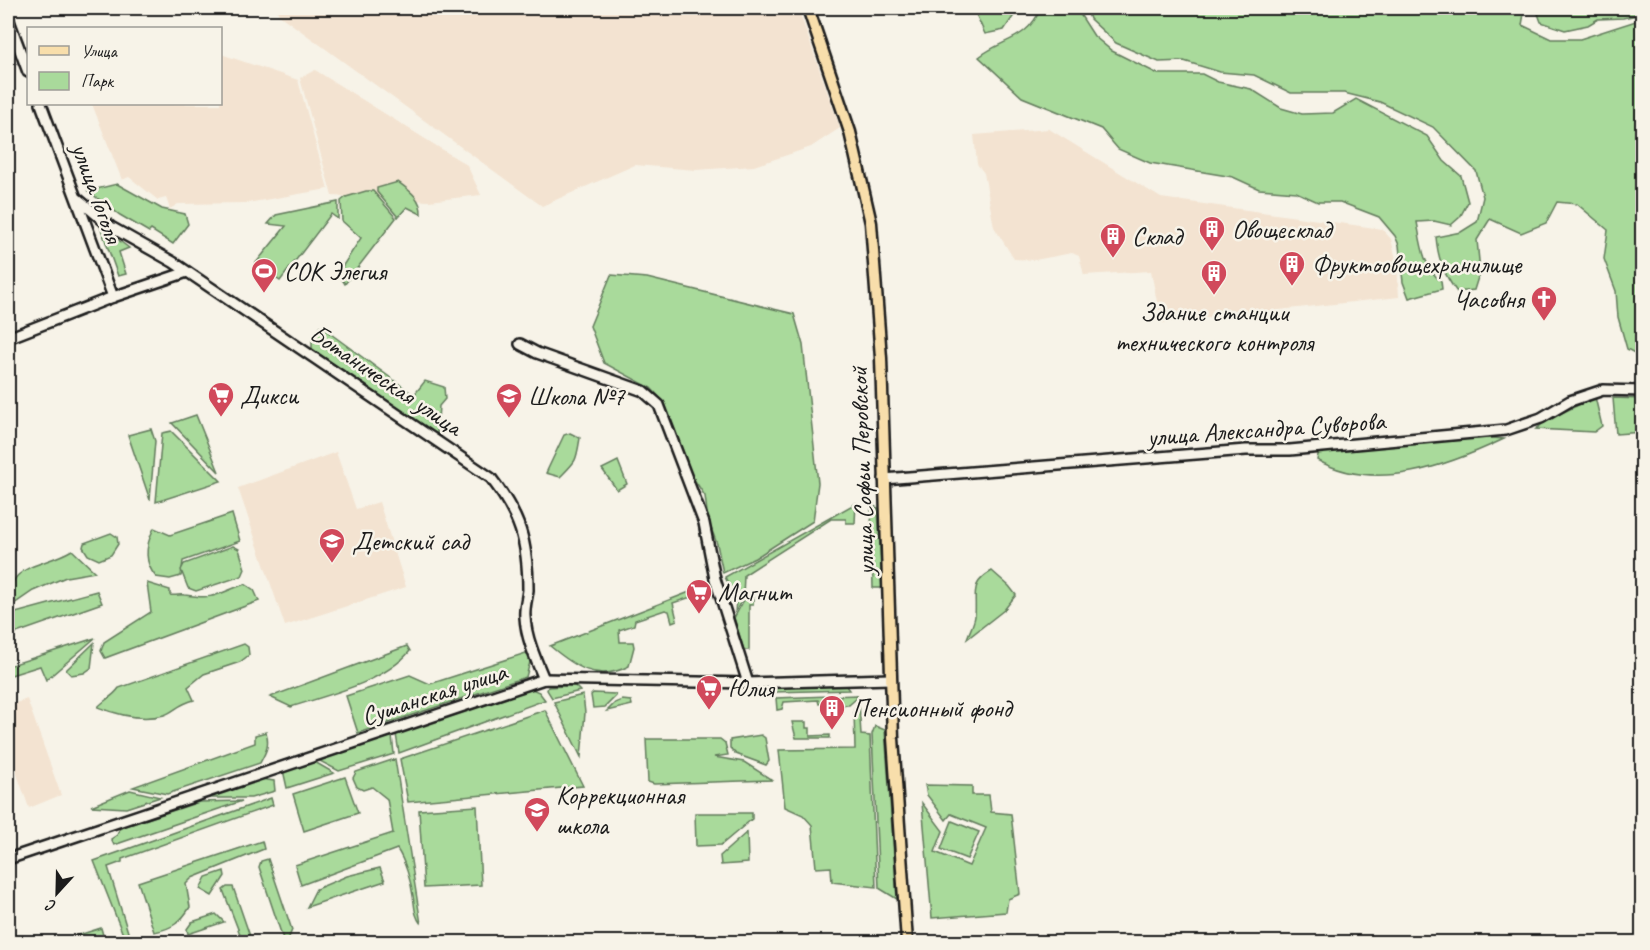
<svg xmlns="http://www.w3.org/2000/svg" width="1650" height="950" font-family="Caveat,sans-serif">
<rect width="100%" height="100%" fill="#f7f3e8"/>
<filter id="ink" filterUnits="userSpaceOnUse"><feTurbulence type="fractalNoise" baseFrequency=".0167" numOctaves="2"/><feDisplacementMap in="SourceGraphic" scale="12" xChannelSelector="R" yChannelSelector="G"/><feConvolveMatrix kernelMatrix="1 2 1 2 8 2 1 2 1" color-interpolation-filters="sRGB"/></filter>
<g filter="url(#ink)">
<g fill="#f3e3d1">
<polygon points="276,8 798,8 840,128 811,147 754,166 696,170 635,165 542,206 279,15"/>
<polygon points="221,54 298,80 328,189 247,203 178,204 170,209 166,198 158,200 129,177 122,180 92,104 220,104"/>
<polygon points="315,70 467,165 481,195 429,201 332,196 300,78"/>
<polygon points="1049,129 1161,198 1382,229 1391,239 1397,263 1399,297 1161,323 1151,271 1084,275 1079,256 1072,253 1035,260 1014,259 994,227 984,173 977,164 974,135"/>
<polygon points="336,452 356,509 379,502 406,587 285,626 238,488"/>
<polygon points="27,699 61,795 29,808 8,749 8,706"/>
</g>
<g fill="#a9da9b" stroke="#627b5c" stroke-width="1.5">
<polygon points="969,8 1019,8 1004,30 985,34 975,12"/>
<path d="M1041 8H1076L1094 36 1112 51 1158 74H1202L1218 82 1251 89 1281 108 1302 114 1333 113 1356 99 1427 136 1444 161 1461 176 1468 202 1460 217 1451 225 1434 221 1417 222C1421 243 1423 268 1441 281L1442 289 1409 298 1403 282 1399 245 1395 236 1379 217 1340 202H1318L1296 192 1259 189 1233 177 1150 163 1118 149 1101 129 1022 97 979 57C1003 38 1027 41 1041 8Z"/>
<path d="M1086 8H1525L1522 25 1551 39H1580L1642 19 1639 133 1642 137V357L1627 349 1618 317 1616 291 1604 259 1608 230 1577 204 1557 202 1546 223 1521 233 1490 219 1477 240 1480 271 1474 290 1457 292C1444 275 1438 259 1436 237L1461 232 1477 222 1483 197 1476 171 1433 127 1380 102 1344 93H1291L1254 75 1220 72 1184 61 1159 62 1116 43 1090 19Z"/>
<polygon points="1536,8 1642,8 1642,14 1623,18 1598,19 1588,25 1565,30 1541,22"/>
<path d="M398 182C409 190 422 199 421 214L407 207 398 217 377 192V188Z"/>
<polygon points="117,184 162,209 185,214 188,224 173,244 151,230 149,232 120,215 88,191"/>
<polygon points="366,191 373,191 396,218 345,284 338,273 361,238 342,221 341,201 346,197"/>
<polygon points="338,202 338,219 331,214 280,281 255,264 286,226 268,224 276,215"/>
<polygon points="100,226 129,248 119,252 126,274 118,276"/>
<polygon points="611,275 647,278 794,314 803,345 818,483 813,521 755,558 723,573 717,544 708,520 705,496 688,470 664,402 651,388 604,363 590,326"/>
<polygon points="320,326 414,395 425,381 444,387 445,399 439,406 437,435 312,349 312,340"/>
<polygon points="1595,397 1602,426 1594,432 1536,429 1549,419"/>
<polygon points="1613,398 1642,399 1642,432 1616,434"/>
<polygon points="196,415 219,472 172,423"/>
<polygon points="151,429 155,441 150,500 128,435"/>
<polygon points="171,431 221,481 156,502 162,433"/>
<path d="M570 433 580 438C576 462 577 460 560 477L546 473 564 435Z"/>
<path d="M1482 437 1504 439C1447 466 1376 493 1317 460L1319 450Z"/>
<polygon points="618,461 627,484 617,490 602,469"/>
<polygon points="856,503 855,523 846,523 846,519 831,519 744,575 743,597 735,613 736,599 725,577"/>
<polygon points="871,505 878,508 882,588 873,588"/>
<path d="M232 514 240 541 183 561 181 576 170 579 156 577C144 563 145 546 154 528L170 535Z"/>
<polygon points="111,533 117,537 118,544 111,555 99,560 88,555 83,547 84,543"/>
<polygon points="233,546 239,549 245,569 242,576 196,591 188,588 181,570 184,564"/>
<path d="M72 550 95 572 66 577 33 591 8 608C7 561 40 569 72 550Z"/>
<path d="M992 571 1009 586 1016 595 1004 610 967 639C969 632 974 624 975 616 977 593 969 584 992 571Z"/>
<path d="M147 583 170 590V595C176 596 180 594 185 595 217 600 216 594 245 584L254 590 259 601 105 658 101 651 104 642 151 612Z"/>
<path d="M713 583 712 590 673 603 677 620 672 622 669 611 665 610 635 620 634 625 619 630 620 642H633L634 647 629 666C597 683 574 666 550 646Z"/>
<polygon points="97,591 102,603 8,636 8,615"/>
<polygon points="753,597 753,605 749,605 749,650 744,650 734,618 744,600"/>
<polygon points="95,638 46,680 40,666 8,676 8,666"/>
<polygon points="94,643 91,668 84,673 71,675 66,670"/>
<path d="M244 644 248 647 249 655 240 662 204 674 188 687 194 700C178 704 174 712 164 715 143 721 118 715 98 707 105 699 113 697 119 688Z"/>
<path d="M407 646 410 651C383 683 330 694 291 707L270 697Z"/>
<polygon points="529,652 530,662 526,677 358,733 346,696 410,675 430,684"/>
<polygon points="564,686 575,686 580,691 552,698 547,690 548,687"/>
<polygon points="846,686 849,690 773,692 775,687"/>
<polygon points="530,688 539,692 545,700 399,753 396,734"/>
<polygon points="593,693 615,694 616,696 605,707 593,708 591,695"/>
<polygon points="583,695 585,713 581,757 554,702"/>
<polygon points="857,695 857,698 849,705 819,704 818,700 784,702 782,709 777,710 776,698"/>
<polygon points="622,700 631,701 632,705 607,711 615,703"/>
<polygon points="859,702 861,735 870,736 876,887 832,882 831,867 816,868 812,825 803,815 785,807 779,750 855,749 854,710"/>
<polygon points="545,710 583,786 408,802 400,759"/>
<polygon points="792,722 806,722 806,728 810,728 810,736 830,735 830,738 796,738"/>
<polygon points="875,726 885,730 897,899 879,888 872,734"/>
<path d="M266 732C270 745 266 752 260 763L167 794 133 787 255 743V735Z"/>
<polygon points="761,735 765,738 769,761 766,765 736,754 730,748 730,740"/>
<polygon points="392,736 394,754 339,771 316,759"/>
<polygon points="646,739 720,739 725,743 728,755 714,757 744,762 772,780 654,784 648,782"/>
<path d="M395 759 421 924C414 915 415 907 413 896 411 881 405 861 397 849L301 885 295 865 393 833 387 799 372 787 363 790 357 787 353 778 356 772Z"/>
<polygon points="313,761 334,773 287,788 283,770"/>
<polygon points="345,777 358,813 304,831 293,794"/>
<polygon points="261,779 274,781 275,791 251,798 203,798"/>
<polygon points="925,785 972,786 972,795 989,795 991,812 1011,814 1020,894 1008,899 1006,912 932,918 922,803 943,831 935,852 969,866 986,828 951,814 946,820 927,795"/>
<polygon points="130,790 160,797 126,808 91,806"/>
<polygon points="271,798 273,805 122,859 122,862 108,867 131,942 126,942 94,861"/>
<polygon points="242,801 114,845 111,839 117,835 120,828 199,802"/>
<polygon points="477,806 481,885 424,888 419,810"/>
<polygon points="695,813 752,813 752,819 721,845 696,846"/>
<polygon points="952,821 979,832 967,859 941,849"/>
<polygon points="747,832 748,863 721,865 720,856"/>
<path d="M262 841 264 849 192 878 186 884 190 907C181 922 172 929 154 932L138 882Z"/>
<polygon points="268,859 292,930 287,942 284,942 259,867 261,861"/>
<polygon points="380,868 385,881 307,907 316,889 347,876"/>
<polygon points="224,871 225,876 212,896 200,889 206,877"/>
<polygon points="227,887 233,887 252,942 243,942 223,890"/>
<polygon points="216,914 224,922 188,934 187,929 192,922"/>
<polygon points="101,928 105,942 57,942"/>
</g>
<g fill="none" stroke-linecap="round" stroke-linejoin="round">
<g stroke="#1c1c1c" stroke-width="14">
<g id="secondary">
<polyline points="8,18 28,72"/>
<polyline points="41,104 113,297"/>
<path d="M78 199 111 227 173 262 491 478C520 516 528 541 528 590 527 599 524 608 525 617 526 638 536 660 544 679"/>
<polyline points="8,338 113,297 187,272"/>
<polyline points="520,344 537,353 643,391 659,405 704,523 715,579 748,683"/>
<polyline points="884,479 1246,450 1290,450 1506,430 1541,418 1570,401 1603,390 1642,391"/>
<polyline points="8,859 544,679 748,683 891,679"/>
</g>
</g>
<g stroke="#1c1c1c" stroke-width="15">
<polyline id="primary" points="808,8 850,132 871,223 881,358 893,738 907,942"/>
</g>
<use href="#secondary" stroke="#f7f3e8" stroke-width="9"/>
<use href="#primary" stroke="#f8deab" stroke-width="10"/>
</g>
</g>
<defs>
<g id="building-pin" transform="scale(1.35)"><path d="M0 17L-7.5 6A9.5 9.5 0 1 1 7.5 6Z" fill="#d1495b" stroke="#f7f3e8"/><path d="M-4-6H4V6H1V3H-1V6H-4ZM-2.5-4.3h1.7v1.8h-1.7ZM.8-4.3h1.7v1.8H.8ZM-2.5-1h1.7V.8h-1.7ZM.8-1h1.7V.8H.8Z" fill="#fff"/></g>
<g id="stadium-pin" transform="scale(1.35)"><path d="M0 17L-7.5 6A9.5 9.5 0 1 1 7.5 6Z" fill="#d1495b" stroke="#f7f3e8"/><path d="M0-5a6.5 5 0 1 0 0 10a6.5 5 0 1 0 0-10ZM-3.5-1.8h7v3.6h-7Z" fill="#fff"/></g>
<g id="church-pin" transform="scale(1.35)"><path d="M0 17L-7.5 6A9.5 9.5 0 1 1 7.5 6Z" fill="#d1495b" stroke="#f7f3e8"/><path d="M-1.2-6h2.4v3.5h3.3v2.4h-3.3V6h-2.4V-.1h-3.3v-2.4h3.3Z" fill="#fff"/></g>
<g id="supermarket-pin" transform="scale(1.35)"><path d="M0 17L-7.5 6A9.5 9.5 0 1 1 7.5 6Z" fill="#d1495b" stroke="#f7f3e8"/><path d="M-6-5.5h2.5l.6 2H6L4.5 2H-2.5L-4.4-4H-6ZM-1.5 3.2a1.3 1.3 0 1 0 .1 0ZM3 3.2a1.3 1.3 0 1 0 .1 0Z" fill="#fff"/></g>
<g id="school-pin" transform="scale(1.35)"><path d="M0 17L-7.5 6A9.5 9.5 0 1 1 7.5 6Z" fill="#d1495b" stroke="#f7f3e8"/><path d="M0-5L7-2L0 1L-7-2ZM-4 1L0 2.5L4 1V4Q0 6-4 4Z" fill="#fff"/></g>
</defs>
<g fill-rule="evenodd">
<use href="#building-pin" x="1212" y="229"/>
<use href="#building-pin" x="1113" y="236"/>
<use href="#building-pin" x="1292" y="264"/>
<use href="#stadium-pin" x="264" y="271"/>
<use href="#building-pin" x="1214" y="273"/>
<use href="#church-pin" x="1544" y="299"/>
<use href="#supermarket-pin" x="221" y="395"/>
<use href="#school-pin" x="509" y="396"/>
<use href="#school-pin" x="332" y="541"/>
<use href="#supermarket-pin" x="699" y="592"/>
<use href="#supermarket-pin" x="709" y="688"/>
<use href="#building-pin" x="832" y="708"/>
<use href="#school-pin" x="537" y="810"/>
</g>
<g text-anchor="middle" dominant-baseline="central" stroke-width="5" stroke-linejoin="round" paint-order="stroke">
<g font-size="26" fill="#1c1c1c" stroke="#f7f3e8">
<text transform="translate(97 193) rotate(70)">улица Гоголя</text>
<text transform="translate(386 380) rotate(34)">Ботаническая улица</text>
<text transform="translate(1266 429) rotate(-4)">улица Александра Суворова</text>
<text transform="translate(862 471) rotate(-92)">улица Софьи Перовской</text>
<text transform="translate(434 694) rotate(-18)">Сушанская улица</text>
</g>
<g font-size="26" fill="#1c1c1c" stroke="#f7f3e8" text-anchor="start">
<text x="1232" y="229">Овощесклад</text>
<text x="1132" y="236">Склад</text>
<text x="1312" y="264">Фруктоовощехранилище</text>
<text x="284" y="271">СОК Элегия</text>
<text x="1524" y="299" text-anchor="end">Часовня</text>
<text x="1214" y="312" text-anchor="middle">Здание станции<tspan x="1214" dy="30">технического контроля</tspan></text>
<text x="240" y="395">Дикси</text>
<text x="528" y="396">Школа №7</text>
<text x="352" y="541">Детский сад</text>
<text x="718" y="592">Магнит</text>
<text x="728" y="688">Юлия</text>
<text x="852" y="708">Пенсионный фонд</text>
<text x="556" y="795">Коррекционная<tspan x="556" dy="30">школа</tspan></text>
</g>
</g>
<rect width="1650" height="950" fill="none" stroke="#f7f3e8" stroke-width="30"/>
<rect x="15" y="15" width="1620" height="920" fill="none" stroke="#1c1c1c" stroke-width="2" filter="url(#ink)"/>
<rect x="27" y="27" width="195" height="78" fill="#f7f3e8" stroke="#9f9d96" stroke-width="1.5"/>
<rect x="39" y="46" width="30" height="9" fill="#f8deab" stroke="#9f9d96" stroke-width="1.5"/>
<text x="81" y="57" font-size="18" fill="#1c1c1c">Улица</text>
<rect x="39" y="72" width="30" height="18" fill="#a9da9b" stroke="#9f9d96" stroke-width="1.5"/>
<text x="81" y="87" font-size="18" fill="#1c1c1c">Парк</text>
<g transform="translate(57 893) rotate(202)" stroke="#f7f3e8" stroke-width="4.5" paint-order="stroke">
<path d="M0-4.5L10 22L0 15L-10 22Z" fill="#1c1c1c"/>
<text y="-9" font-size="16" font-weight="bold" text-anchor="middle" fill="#1c1c1c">С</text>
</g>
</svg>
